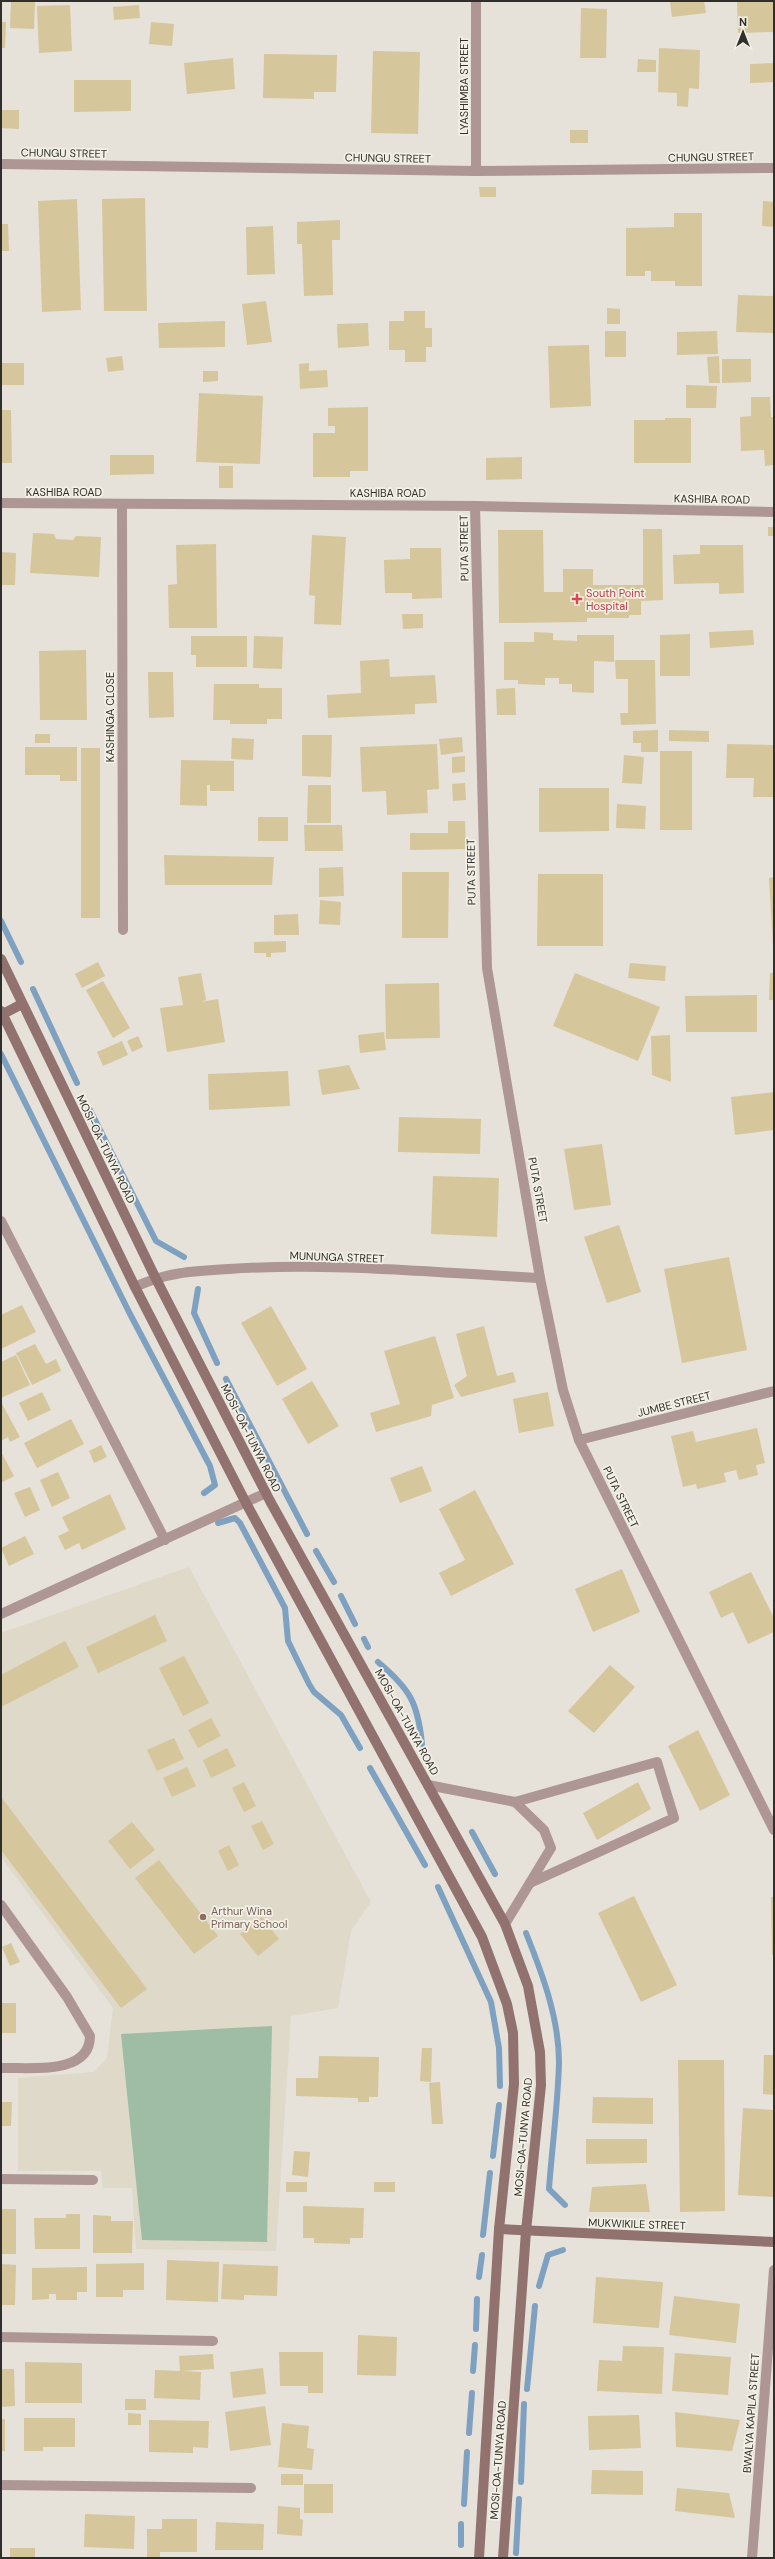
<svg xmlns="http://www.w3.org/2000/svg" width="775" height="2559" font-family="'DM Sans',sans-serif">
<rect width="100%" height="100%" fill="#e6e2d9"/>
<polygon fill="#ded9c8" points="189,1567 371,1902 351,1931 338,2008 291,2016 276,2251 136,2249 132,2188 103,2188 101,2171 18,2171 18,2078 94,2072 107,2058 113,2008 1,1857 1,1633"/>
<polygon fill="#9fbca4" points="272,2026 267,2242 142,2240 121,2034"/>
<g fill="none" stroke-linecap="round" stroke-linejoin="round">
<g stroke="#7ea1c1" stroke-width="6">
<polyline points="1,921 21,962"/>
<polyline points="33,989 77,1083"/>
<polyline points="1,1054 129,1312 210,1466 215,1485 204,1493"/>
<polyline points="90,1110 156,1241 184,1257"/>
<polyline points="198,1289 194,1313 217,1363"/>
<polyline points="226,1379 307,1534"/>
<polyline points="218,1523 235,1518 240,1523 285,1608 288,1641 309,1684 314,1692 341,1715 360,1748"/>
<polyline points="316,1551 334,1582"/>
<polyline points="341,1596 355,1624"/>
<polyline points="364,1639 368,1647"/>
<path d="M378 1662C410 1689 418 1703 422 1744"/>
<polyline points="370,1768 425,1865"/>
<polyline points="472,1832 495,1874"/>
<polyline points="438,1887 491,2002 499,2048 500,2086"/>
<path d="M526 1933C542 1973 559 2018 559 2062 558 2104 552 2147 549 2189L565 2205"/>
<polyline points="493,2156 499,2105"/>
<polyline points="483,2235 490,2173"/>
<polyline points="479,2277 482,2255"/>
<polyline points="539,2286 548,2255 563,2250"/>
<polyline points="476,2329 477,2299"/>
<polyline points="473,2371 475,2345"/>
<polyline points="527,2389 535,2306"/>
<polyline points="469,2433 472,2393"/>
<polyline points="521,2482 524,2404"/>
<polyline points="464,2504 467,2452"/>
<polyline points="461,2545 461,2524"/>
<polyline points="516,2553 519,2499"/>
</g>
</g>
<g fill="#d6c69b">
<polygon points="11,1 35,2 34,29 10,28"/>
<polygon points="704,1 706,13 672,17 670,2"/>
<polygon points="737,1 774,1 774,32 738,33"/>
<polygon points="70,5 72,51 39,53 37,6"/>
<polygon points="139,5 140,18 114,20 113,7"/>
<polygon points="581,8 607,9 606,58 580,58"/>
<polygon points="1,22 6,22 5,48 1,48"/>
<polygon points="151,22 174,24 172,46 149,44"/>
<polygon points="659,48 700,50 699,89 689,88 688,107 677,106 677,93 658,92"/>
<polygon points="373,51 420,52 418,134 371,133"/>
<polygon points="264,54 337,55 336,92 314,92 314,99 263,98"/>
<polygon points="233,58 235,89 187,94 184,63"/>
<polygon points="638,59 656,60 656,72 637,72"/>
<polygon points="774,63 774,82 750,83 750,64"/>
<polygon points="74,80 131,80 131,111 74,112"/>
<polygon points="1,110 19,110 19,129 1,128"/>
<rect x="570" y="130" width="18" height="13"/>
<polygon points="479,187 496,187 496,197 480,197"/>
<polygon points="145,198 147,311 104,311 102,199"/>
<polygon points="77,199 81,310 42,312 38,201"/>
<polygon points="763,201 774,202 774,227 762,226"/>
<polygon points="674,213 702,213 702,286 675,286 675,281 651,281 651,271 645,271 645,276 626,276 626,228 674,227"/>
<polygon points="340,220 340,240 332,240 333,295 304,296 302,244 297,244 297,222"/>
<polygon points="1,224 8,224 9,251 1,251"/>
<polygon points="273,226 275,274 247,275 246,227"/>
<polygon points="738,295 774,296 774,333 736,332"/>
<polygon points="266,301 272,342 247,345 242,304"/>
<polygon points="607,308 620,309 620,324 607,324"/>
<polygon points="404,311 425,311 425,328 432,328 432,347 426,347 426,362 405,362 405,350 389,350 389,321 404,321"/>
<polygon points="225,321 225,347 159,348 158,323"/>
<polygon points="368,323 369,346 338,348 337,324"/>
<rect x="605" y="331" width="21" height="26"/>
<polygon points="717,331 718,354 677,355 677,332"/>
<polygon points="589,345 591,406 550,408 548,346"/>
<polygon points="122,356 124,370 108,372 106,358"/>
<polygon points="719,356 720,383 709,383 707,357"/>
<polygon points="722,359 751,359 751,382 722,383"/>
<rect x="1" y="363" width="23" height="22"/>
<polygon points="309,363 309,371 327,370 328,387 300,389 299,364"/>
<polygon points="203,371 218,371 218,381 203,382"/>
<polygon points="686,385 717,386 716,408 686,408"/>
<polygon points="199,393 263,396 260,464 196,462"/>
<polygon points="751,397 770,397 771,417 774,417 774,465 765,466 764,450 741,451 740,417 751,416"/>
<polygon points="368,407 368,471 350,471 350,477 313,477 313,433 335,433 335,426 328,426 328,408"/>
<polygon points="1,410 11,410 12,463 1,463"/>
<polygon points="665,418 691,418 691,463 634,463 634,420 665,420"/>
<polygon points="110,455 154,455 154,474 110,475"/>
<polygon points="522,457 522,479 486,480 486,458"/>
<rect x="219" y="466" width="14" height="22"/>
<rect x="768" y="527" width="6" height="9"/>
<polygon points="643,529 662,529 663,600 641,601 641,615 629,615 629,618 587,618 587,622 499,623 498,530 543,530 544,592 563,592 563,569 593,569 593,585 643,585"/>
<polygon points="33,533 54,534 56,539 73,540 76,536 101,537 99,577 30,573"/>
<polygon points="312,535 346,537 341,625 314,624 315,596 309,595"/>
<polygon points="216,544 217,628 169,628 168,585 177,584 176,545"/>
<polygon points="700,545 743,545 744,593 719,594 719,583 674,584 673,555 700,554"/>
<polygon points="410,548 441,548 442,598 412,599 412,593 385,593 384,560 410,559"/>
<polygon points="1,552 16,553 15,585 1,585"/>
<polygon points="402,614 423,614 423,628 403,629"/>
<polygon points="753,630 754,645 710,648 709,632"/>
<polygon points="534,632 553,633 553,640 577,641 577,635 614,635 614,662 594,661 594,693 572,692 572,684 559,684 559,678 545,678 545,685 518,684 518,680 504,680 504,642 534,642"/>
<polygon points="690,634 690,676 660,676 660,635"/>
<polygon points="191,636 247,636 247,667 196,667 196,655 191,655"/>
<polygon points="254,636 283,637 282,669 253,668"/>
<polygon points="86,650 87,720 40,720 39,651"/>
<polygon points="389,659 390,677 435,675 437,703 415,704 415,714 328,718 327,695 361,693 360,661"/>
<polygon points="615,660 655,660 656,724 621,725 620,713 628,713 628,679 616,679"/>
<polygon points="148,672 173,672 174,717 149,718"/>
<polygon points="214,684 259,684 259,688 282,688 282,719 267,719 267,724 230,724 230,720 213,720"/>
<polygon points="515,688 516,715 497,715 496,689"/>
<polygon points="658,730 658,752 641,752 641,743 633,743 633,731"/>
<polygon points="669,730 709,731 709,742 669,741"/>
<rect x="35" y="734" width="15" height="9"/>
<polygon points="302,735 332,735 331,777 302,776"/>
<polygon points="462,737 463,752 441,755 439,739"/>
<polygon points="232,738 254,739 253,760 231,759"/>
<polygon points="437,744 439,789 427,790 428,813 387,815 386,791 362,792 360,747"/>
<polygon points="727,744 774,745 774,797 753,797 754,778 726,778"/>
<polygon points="25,747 77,747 77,781 60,781 60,775 25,775"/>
<rect x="81" y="748" width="19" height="170"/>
<rect x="660" y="751" width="32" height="79"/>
<polygon points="624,755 644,757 642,784 622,783"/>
<polygon points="465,756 465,772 452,773 452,757"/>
<polygon points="181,760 234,761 234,791 210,791 210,785 207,785 207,806 180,805"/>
<polygon points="465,783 466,800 453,801 452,784"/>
<polygon points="308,785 331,785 331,823 307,823"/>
<polygon points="539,788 609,788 609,831 539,832"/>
<polygon points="617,804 646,806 645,829 616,828"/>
<rect x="258" y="817" width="30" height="24"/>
<polygon points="448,821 465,821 466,849 410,850 410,833 448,833"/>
<polygon points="304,825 342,825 343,851 305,851"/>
<polygon points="164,855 274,857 272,885 165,885"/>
<polygon points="343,867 344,896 319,897 319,868"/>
<polygon points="402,872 449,872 448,938 402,938"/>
<polygon points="538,874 603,874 603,946 537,946"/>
<polygon points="774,877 774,946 773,946 769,878"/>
<polygon points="320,900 341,902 340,925 319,924"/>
<polygon points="298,914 299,935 274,935 274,915"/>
<polygon points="286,941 286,952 271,953 271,957 266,957 266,953 254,953 254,942"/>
<polygon points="98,962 105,976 82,988 75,974"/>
<polygon points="630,963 666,966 665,981 628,978"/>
<polygon points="201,973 206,1000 201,1002 218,999 225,1042 167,1052 160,1008 183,1005 178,977"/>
<polygon points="575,973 660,1007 638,1061 553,1026"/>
<polygon points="770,973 774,973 774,1000 769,1000"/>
<polygon points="103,981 130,1028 113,1038 86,990"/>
<polygon points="439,983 440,1038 386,1039 385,984"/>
<polygon points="757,995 757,1032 686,1032 685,996"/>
<polygon points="384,1032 386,1050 360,1053 358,1035"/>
<polygon points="670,1035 671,1082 652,1075 651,1036"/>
<polygon points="138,1036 143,1047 132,1052 127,1041"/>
<polygon points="122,1041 128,1055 103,1066 97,1052"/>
<polygon points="349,1065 360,1089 322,1095 318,1070"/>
<polygon points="288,1071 290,1106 209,1110 208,1074"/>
<polygon points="774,1092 774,1130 735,1135 731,1097"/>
<polygon points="399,1117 481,1119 480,1154 398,1152"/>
<polygon points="602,1144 611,1205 574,1210 564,1149"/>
<polygon points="433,1176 499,1178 497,1237 431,1234"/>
<polygon points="619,1225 641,1292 607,1303 584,1237"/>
<polygon points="729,1257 747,1350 682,1363 664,1269"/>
<polygon points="22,1305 36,1332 1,1349 1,1315"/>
<polygon points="271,1306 307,1369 277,1386 241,1323"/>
<polygon points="484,1326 497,1376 513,1372 516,1382 461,1397 454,1385 467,1376 456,1334"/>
<polygon points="435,1336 454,1398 432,1405 431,1416 376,1432 370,1413 400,1404 384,1351"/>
<polygon points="35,1344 46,1364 56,1359 61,1371 32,1385 16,1353"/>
<polygon points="16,1355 30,1385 1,1398 1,1362"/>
<polygon points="312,1381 339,1426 308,1444 282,1399"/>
<polygon points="42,1392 51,1410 28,1421 19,1403"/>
<polygon points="548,1392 554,1426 519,1433 513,1399"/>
<polygon points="1,1402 20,1437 10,1442 8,1437 1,1441"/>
<polygon points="71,1419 84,1444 37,1468 24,1443"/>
<polygon points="757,1428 765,1463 756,1465 758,1475 739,1480 736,1470 724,1473 726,1482 697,1489 696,1484 683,1487 671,1436 693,1431 696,1442"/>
<polygon points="101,1445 107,1457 94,1463 89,1451"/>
<polygon points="1,1452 14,1476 1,1483"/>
<polygon points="422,1466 432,1491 400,1503 390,1478"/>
<polygon points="58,1472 70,1498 52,1507 40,1480"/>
<polygon points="30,1487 40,1510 25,1517 14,1493"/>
<polygon points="475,1490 514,1564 451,1596 439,1573 465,1560 439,1509"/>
<polygon points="110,1494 126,1529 82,1550 79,1543 65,1550 58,1536 69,1531 62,1517"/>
<polygon points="25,1536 34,1554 9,1566 1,1548"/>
<polygon points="622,1569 640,1612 593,1632 575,1589"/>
<polygon points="751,1572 774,1618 774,1632 748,1644 733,1612 721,1618 709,1592"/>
<polygon points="155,1615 167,1641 98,1673 86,1647"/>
<polygon points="65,1641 79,1667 1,1707 1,1675"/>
<polygon points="184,1656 209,1703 183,1716 159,1668"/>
<polygon points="610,1665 635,1687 594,1733 568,1711"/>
<polygon points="211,1718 221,1736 198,1748 188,1730"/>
<polygon points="698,1730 730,1795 700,1811 668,1746"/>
<polygon points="174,1738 184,1759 157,1771 147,1750"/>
<polygon points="227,1748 236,1766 211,1778 203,1760"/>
<polygon points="187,1767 196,1786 172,1797 163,1778"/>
<polygon points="244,1782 256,1806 244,1812 232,1788"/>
<polygon points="638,1782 651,1809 597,1840 583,1813"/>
<polygon points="1,1797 147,1989 121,2008 1,1850"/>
<polygon points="262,1821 274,1844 263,1850 251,1826"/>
<polygon points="132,1822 155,1850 130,1869 108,1841"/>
<polygon points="229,1845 239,1865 228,1871 218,1851"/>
<polygon points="159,1860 218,1936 194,1954 135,1878"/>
<polygon points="634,1896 677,1985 641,2002 598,1913"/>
<polygon points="771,1897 774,1897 774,1955 772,1955"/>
<polygon points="262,1917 279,1939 258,1956 240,1934"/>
<polygon points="11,1943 20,1962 10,1966 2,1947"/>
<rect x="1" y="2003" width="15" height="30"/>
<polygon points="422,2048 432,2048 431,2082 420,2081"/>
<polygon points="764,2055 774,2055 774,2095 763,2094"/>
<polygon points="319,2056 379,2057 378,2097 369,2097 369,2102 358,2102 358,2098 296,2096 296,2078 318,2078"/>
<polygon points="678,2060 724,2060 725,2211 680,2212"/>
<polygon points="440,2082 443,2124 432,2124 429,2083"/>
<polygon points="593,2097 653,2098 653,2124 592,2123"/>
<polygon points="1,2102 12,2102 11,2126 1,2126"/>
<polygon points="743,2108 774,2110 774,2197 738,2195"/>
<polygon points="586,2139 647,2139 647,2163 586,2164"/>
<polygon points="294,2151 310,2152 308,2177 292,2175"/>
<rect x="286" y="2182" width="21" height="10"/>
<rect x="374" y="2182" width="21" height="10"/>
<polygon points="646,2184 650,2212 589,2212 592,2187"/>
<polygon points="303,2206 364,2208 363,2238 350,2238 350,2244 314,2243 314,2238 303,2238"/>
<rect x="1" y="2209" width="15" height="45"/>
<polygon points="66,2214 80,2214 80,2249 35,2249 34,2218 66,2218"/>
<polygon points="93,2215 111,2216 111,2221 133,2221 132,2253 93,2253"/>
<polygon points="167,2260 219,2262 218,2302 166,2300"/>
<polygon points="144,2263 144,2290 123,2290 123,2297 96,2297 96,2264"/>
<polygon points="1,2264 16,2265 15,2305 1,2305"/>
<polygon points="223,2264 278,2266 277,2296 244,2295 244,2300 221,2299"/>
<polygon points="87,2267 87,2292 77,2292 77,2300 56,2300 56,2294 49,2294 49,2299 32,2300 32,2268"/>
<polygon points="596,2277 663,2282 659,2328 593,2323"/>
<polygon points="674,2296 740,2304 736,2343 669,2335"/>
<polygon points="358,2335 397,2337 396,2376 357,2375"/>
<polygon points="623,2346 664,2347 662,2394 597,2391 599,2360 622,2361"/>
<polygon points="279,2352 323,2352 323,2393 308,2393 308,2386 280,2386"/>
<polygon points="675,2353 731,2357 728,2395 672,2391"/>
<polygon points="213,2354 214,2369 182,2371 201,2372 200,2400 154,2398 155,2370 180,2371 179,2356"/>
<polygon points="25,2362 82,2363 82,2403 25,2403"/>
<polygon points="263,2368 266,2394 233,2398 230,2372"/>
<polygon points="1,2369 14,2369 15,2406 1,2407"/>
<rect x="125" y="2399" width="21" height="11"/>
<polygon points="265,2406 271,2445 230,2451 225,2412"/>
<polygon points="675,2412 740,2420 732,2451 676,2447"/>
<polygon points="128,2413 141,2414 141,2425 128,2425"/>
<polygon points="639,2415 641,2448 589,2450 588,2416"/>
<polygon points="24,2418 75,2418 75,2447 43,2447 43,2451 24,2451"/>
<rect x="1" y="2419" width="4" height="32"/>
<polygon points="149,2420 209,2421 208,2448 193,2447 193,2453 149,2452"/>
<polygon points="282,2423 309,2426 307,2448 314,2449 312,2470 278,2467"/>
<polygon points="592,2470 643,2471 643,2495 591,2494"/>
<rect x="281" y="2474" width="22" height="11"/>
<rect x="304" y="2484" width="29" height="29"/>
<polygon points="677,2488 729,2493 735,2518 675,2511"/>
<polygon points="278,2506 300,2508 300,2519 303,2520 302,2536 277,2534"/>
<polygon points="85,2514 135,2516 134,2549 84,2547"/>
<polygon points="162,2519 197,2519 197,2552 160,2552 160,2558 147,2558 147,2529 162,2529"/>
<polygon points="216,2522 264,2524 263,2550 215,2550"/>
<rect x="10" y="2548" width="25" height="10"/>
</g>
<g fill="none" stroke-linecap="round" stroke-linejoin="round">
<g stroke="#ad9694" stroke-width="10">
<polyline points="428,1785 515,1802 544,1830 551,1848 505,1924"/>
<polyline points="515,1802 657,1762 674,1818 530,1883"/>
</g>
<g stroke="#ad9694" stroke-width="10">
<polyline points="1,164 476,171 774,168"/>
<polyline points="476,171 476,1"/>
<polyline points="1,503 475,506 774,512"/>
<polyline points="122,504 123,930"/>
<polyline points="475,506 487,968 540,1278 563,1390 579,1440 774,1830"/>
<polyline points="1,1221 165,1540"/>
<path d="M135 1287C166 1272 195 1271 229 1269 332 1262 437 1273 540 1278"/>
<polyline points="579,1440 774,1391"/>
<polyline points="1,1614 266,1493"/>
<path d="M1 1905 67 1997 90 2036C90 2076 28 2067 1 2068"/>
<polyline points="1,2179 93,2180"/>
<polyline points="1,2337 213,2341"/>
<polyline points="1,2485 251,2488"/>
<polyline points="752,2558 774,2270"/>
</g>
<g stroke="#92726f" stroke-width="10">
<polyline points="1,959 155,1277 270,1501 505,1924 528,1986 540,2052 541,2085 526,2231 503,2558"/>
<polyline points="1,1011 135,1287 246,1503 482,1937 507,2004 513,2033 514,2084 499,2229 479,2558"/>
<polyline points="1,1015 22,1004"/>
<polyline points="499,2229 774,2242"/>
</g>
</g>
<path fill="#e0444e" stroke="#f3f0e6" stroke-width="1.5" d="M575 593h4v4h4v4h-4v4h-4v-4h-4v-4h4z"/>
<circle fill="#8d6e63" stroke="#f3f0e6" stroke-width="1.5" cx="203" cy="1917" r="4"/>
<g text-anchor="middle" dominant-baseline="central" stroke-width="3.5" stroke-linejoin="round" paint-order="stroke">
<g font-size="11" fill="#302f2b" stroke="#f3f0e6">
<text transform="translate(464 86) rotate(-90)">LYASHIMBA STREET</text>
<text transform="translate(64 153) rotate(1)">CHUNGU STREET</text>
<text transform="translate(711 157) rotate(-1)">CHUNGU STREET</text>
<text transform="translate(388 158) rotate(1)">CHUNGU STREET</text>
<text x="64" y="492">KASHIBA ROAD</text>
<text x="388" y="493">KASHIBA ROAD</text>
<text transform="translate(712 499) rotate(1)">KASHIBA ROAD</text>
<text transform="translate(464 548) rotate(-91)">PUTA STREET</text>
<text transform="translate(110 717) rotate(-90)">KASHINGA CLOSE</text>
<text transform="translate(471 872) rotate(-91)">PUTA STREET</text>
<text transform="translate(106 1149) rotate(64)">MOSI-OA-TUNYA ROAD</text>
<text transform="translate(538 1190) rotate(80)">PUTA STREET</text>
<text transform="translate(337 1257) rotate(2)">MUNUNGA STREET</text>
<text transform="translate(674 1404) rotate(-14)">JUMBE STREET</text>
<text transform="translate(251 1438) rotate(63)">MOSI-OA-TUNYA ROAD</text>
<text transform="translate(621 1497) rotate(64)">PUTA STREET</text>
<text transform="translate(407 1722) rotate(61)">MOSI-OA-TUNYA ROAD</text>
<text transform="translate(523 2137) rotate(-85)">MOSI-OA-TUNYA ROAD</text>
<text transform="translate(637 2224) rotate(2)">MUKWIKILE STREET</text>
<text transform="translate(751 2413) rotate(-86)">BWALYA KAPILA STREET</text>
<text transform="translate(498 2460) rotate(-86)">MOSI-OA-TUNYA ROAD</text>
</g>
<g font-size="11" fill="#be3a42" stroke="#f3f0e6" text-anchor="start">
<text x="586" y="593">South Point<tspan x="586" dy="13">Hospital</tspan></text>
</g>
<g font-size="11" fill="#785e54" stroke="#f3f0e6" text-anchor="start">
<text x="211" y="1911">Arthur Wina<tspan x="211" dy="13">Primary School</tspan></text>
</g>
</g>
<rect width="775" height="2559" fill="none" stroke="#302f2b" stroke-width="4"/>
<g transform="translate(743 32)" stroke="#f3f0e6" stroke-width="3" paint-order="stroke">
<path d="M0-3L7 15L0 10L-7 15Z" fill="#302f2b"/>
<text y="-6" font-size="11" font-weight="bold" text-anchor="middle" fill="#302f2b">N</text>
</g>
</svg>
